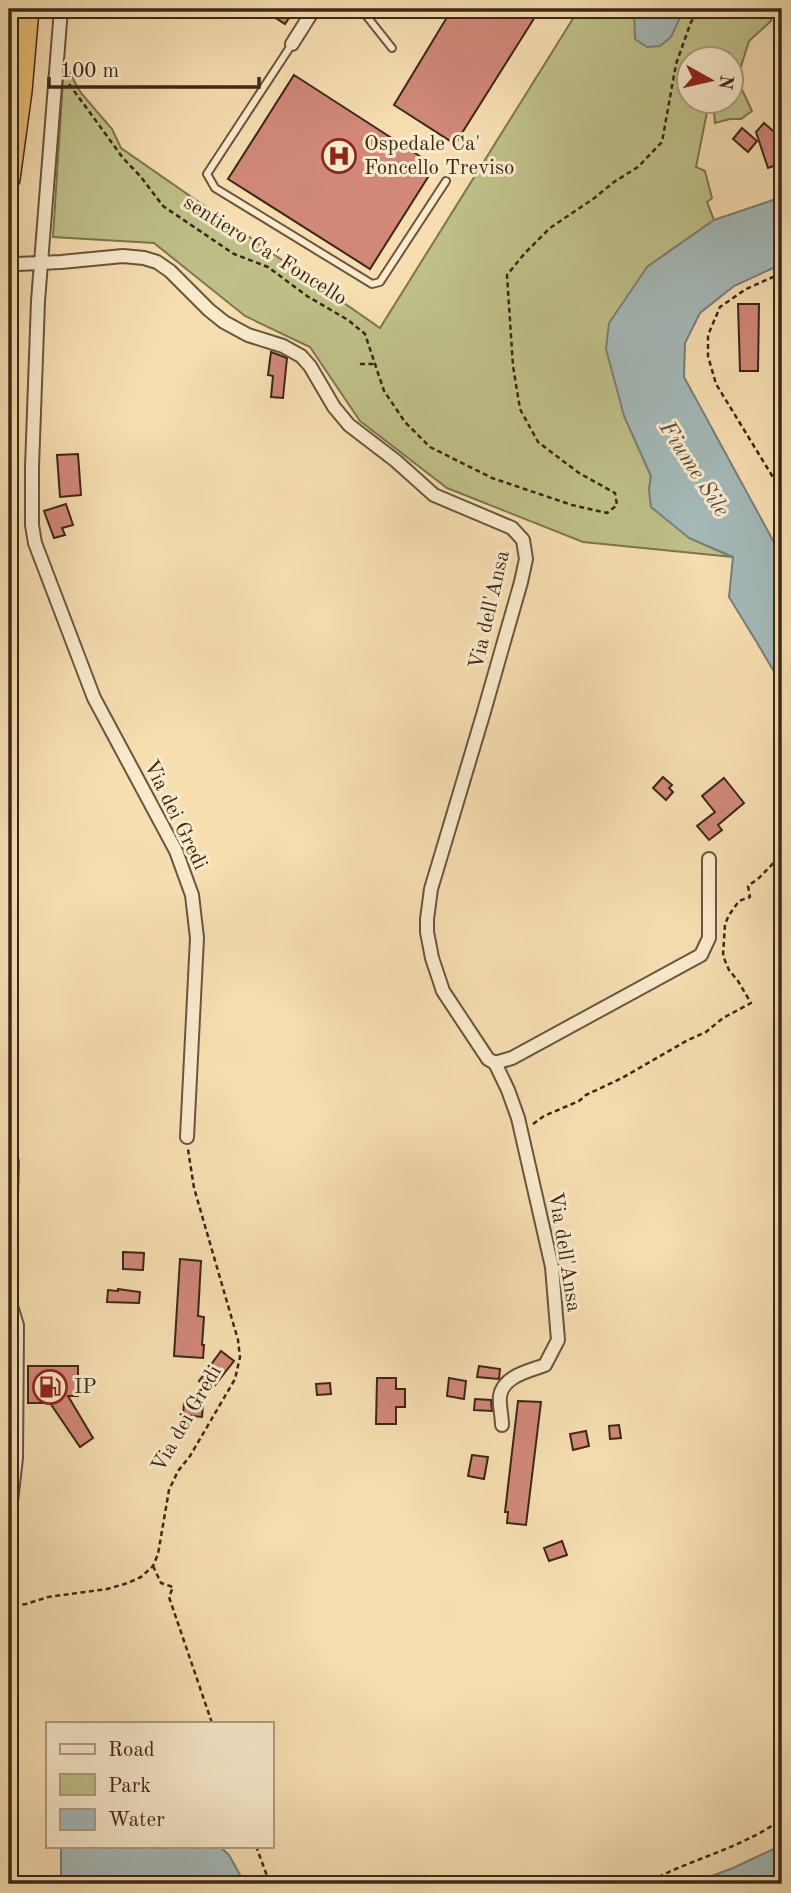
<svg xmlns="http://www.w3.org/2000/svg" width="791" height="1893" font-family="'Old Standard TT',serif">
<rect width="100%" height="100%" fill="#f6deb1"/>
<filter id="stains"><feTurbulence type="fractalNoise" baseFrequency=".00286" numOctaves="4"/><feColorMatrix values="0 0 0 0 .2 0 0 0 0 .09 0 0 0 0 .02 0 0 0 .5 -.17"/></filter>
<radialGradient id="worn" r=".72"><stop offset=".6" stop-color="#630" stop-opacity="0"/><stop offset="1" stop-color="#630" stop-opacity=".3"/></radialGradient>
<polygon fill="#bfc089" stroke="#7e7450" stroke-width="2" points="579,9 773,9 771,21 749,41 737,79 752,111 741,119 730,119 715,123 713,102 732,102 732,60 690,60 690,102 709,102 696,167 705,171 712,198 707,202 714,220 647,267 624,415 651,476 649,490 689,538 733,557 583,542 447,488 360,421 310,347 245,316 154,243 53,237 64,63 81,93 112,129 121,148 380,328"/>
<g fill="#a4b9b9" stroke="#7a7f78" stroke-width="2">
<polygon points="634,9 684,9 671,37 660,46 647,47 635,39"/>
<polygon points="782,197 782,264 734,286 700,313 685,343 684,377 782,557 782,690 779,680 756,641 729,597 733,557 689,538 651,507 649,490 651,476 624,416 606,349 609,323 647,267 714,220"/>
<polygon points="782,1845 782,1884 691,1884 733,1868"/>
<polygon points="61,1846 219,1846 229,1855 245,1884 61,1884"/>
</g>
<g fill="#d18879" stroke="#3c2717" stroke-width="2">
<polygon points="262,9 295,9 285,24"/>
<polygon points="452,9 540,9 455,144 394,105"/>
<polygon points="294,75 435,166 370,269 228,179"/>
<polygon points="764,123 782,139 782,163 768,168 756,132"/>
<polygon points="742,128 757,141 748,152 733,139"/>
<polygon points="738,304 759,304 758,371 740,371"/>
<polygon points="271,352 287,358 283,398 271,397 273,376 268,375"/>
<polygon points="78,454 81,495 60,497 57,455"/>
<polygon points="66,504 73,525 62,528 65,535 54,538 44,511"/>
<polygon points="663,777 672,785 669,788 673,792 666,800 653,788"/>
<polygon points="724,778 744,803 718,825 722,830 709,840 697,826 715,812 702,796"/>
<polygon points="123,1252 144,1253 143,1270 123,1269"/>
<polygon points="180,1259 201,1261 198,1316 204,1317 202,1345 204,1345 203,1358 174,1356"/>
<polygon points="118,1289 140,1292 139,1303 107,1302 108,1290 118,1291"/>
<polygon points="221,1351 234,1361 211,1390 199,1381"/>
<polygon points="28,1366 78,1366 78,1396 68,1396 93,1438 80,1447 50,1403 28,1403"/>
<polygon points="479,1366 500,1369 499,1379 477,1377"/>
<polygon points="377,1378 396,1378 396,1389 405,1389 405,1407 396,1407 396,1424 376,1424"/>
<polygon points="449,1378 466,1381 464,1399 447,1396"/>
<polygon points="330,1383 331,1394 317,1395 316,1384"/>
<polygon points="475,1399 491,1400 492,1411 474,1410"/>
<polygon points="518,1401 541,1402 526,1525 507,1523 508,1512 505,1512"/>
<polygon points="184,1403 203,1404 202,1417 183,1415"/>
<polygon points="619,1425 621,1438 610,1439 609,1426"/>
<polygon points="586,1431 589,1446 573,1450 570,1434"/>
<polygon points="472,1455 488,1457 484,1479 468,1476"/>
<polygon points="562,1541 567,1555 549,1561 544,1548"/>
</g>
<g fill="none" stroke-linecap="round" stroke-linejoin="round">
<g stroke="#6a553e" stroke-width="10">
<g id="service">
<polyline points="361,9 392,48"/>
<polyline points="292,44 207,174 215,188 372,284 380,282 446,181"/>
<polyline points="9,1139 15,1162 11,1296 20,1325 19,1458 14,1502 14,1565 9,1578"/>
</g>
</g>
<g stroke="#6a553e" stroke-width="16">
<g id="minor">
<polyline points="61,9 38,301 32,467 32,525 35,543 94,698 176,851 192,895 197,938 187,1137"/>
<polyline points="292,44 314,9"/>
<path d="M17 264 61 262 123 256 144 258 157 262 170 271 209 310 224 322 248 335 283 346 301 356 310 366 334 407 349 425 396 461 434 495 512 528 523 540 526 559 521 582 483 715 431 889 427 919V932L432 958 443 991 488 1059 495 1063 508 1090 518 1118 552 1267 558 1340 545 1365C529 1371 503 1376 500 1396 499 1405 502 1416 502 1425"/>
<polyline points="495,1063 512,1058 701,955 709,938 709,859"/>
</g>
</g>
<g stroke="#3c2717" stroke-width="24">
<polyline id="trunk" points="9,179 21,91 28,9"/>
</g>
<g stroke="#3c2717" stroke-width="2.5" stroke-dasharray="5 3.5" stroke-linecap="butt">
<polyline points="69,84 123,158 141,177 163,206 234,254 268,267 307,296 348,320 365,334 384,391 405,422 430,447 492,478 572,505 607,513 617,505 615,493 579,473 538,442 520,409 513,366 507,275 525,253 550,228 593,199 614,182 638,167 662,142 676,64 691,22 699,9"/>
<polyline points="782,273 746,289 720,307 708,335 708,356 716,384 782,492"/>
<polyline points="360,364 375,364"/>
<polyline points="533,1124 544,1116 579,1101 586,1095 622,1078 688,1040 706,1032 723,1018 751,1003 738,981 729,970 723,956 725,924 729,915 739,901 750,897 748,886 759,878 782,854"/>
<polyline points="153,1566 161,1583 173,1587 169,1597 212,1723"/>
<polyline points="14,1606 26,1604 48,1597 107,1589 128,1583 141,1577 153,1566 158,1554 169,1490 178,1471 190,1456 235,1379 240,1357 238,1340 194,1188 188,1149"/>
<polyline points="256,1846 270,1884"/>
<path d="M643 1884C655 1879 666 1873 678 1868 714 1853 750 1842 782 1819"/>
</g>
<use href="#service" stroke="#f9eacc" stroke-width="6"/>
<use href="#minor" stroke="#f9eacc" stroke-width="12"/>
<use href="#trunk" stroke="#ebbf78" stroke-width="21"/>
</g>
<defs>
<g id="hospital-ring" transform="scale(1.75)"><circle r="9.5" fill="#f9eacc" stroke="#8f2418" stroke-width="1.5"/><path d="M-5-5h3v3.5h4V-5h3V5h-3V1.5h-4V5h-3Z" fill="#8f2418"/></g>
<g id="fuel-ring" transform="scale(1.75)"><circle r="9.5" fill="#f9eacc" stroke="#8f2418" stroke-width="1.5"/><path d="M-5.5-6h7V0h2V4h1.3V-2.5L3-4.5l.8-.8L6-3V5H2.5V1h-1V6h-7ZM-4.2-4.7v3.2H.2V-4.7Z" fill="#8f2418"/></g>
</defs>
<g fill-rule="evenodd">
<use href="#hospital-ring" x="339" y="156"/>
<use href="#fuel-ring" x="50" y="1387"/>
</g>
<g text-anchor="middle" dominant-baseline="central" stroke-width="6" stroke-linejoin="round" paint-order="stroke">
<g font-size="21" fill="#3c2717" stroke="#f9eacc" text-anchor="start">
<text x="364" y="144">Ospedale Ca'<tspan x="364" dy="24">Foncello Treviso</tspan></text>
<text x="74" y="1387">IP</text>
</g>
<g font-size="21" fill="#3c2717" stroke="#f9eacc">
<text transform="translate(265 251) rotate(32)">sentiero Ca' Foncello</text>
<text transform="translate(490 610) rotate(-77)">Via dell'Ansa</text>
<text transform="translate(175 815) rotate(64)">Via dei Gredi</text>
<text transform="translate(564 1252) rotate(81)">Via dell'Ansa</text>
<text transform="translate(187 1419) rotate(-60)">Via dei Gredi</text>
</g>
<g font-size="23" font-style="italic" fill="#564c40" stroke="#f9eacc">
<text transform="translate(694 469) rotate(57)">Fiume Sile</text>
</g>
</g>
<rect width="791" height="1893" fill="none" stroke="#f6deb1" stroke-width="35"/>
<rect x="10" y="10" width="770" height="1872" fill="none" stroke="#3c2717" stroke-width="3.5"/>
<rect x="18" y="18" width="756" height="1858" fill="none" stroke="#3c2717" stroke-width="2"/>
<rect x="46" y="1722" width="228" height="126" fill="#f9eacc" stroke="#ad9c84" stroke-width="2"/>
<rect x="60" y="1744" width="35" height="10" fill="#f9eacc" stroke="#ad9c84" stroke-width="2"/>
<text x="108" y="1756" font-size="21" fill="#3c2717">Road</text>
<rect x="60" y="1774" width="35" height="21" fill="#bfc089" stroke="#ad9c84" stroke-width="2"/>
<text x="108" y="1792" font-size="21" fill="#3c2717">Park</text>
<rect x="60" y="1809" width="35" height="21" fill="#a4b9b9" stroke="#ad9c84" stroke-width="2"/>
<text x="108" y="1826" font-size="21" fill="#3c2717">Water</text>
<g transform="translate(710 80) rotate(98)"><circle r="33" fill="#f9eacc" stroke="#ad9c84" stroke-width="2"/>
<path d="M0-5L12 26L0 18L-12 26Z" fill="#8f2418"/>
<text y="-10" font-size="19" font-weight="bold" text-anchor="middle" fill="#3c2717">N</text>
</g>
<path d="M49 77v10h210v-10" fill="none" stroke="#3c2717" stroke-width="3.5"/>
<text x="60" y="77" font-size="21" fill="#3c2717" stroke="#f9eacc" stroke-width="5" paint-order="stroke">100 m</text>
<rect width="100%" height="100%" filter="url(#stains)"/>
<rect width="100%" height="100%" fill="url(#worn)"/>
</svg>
